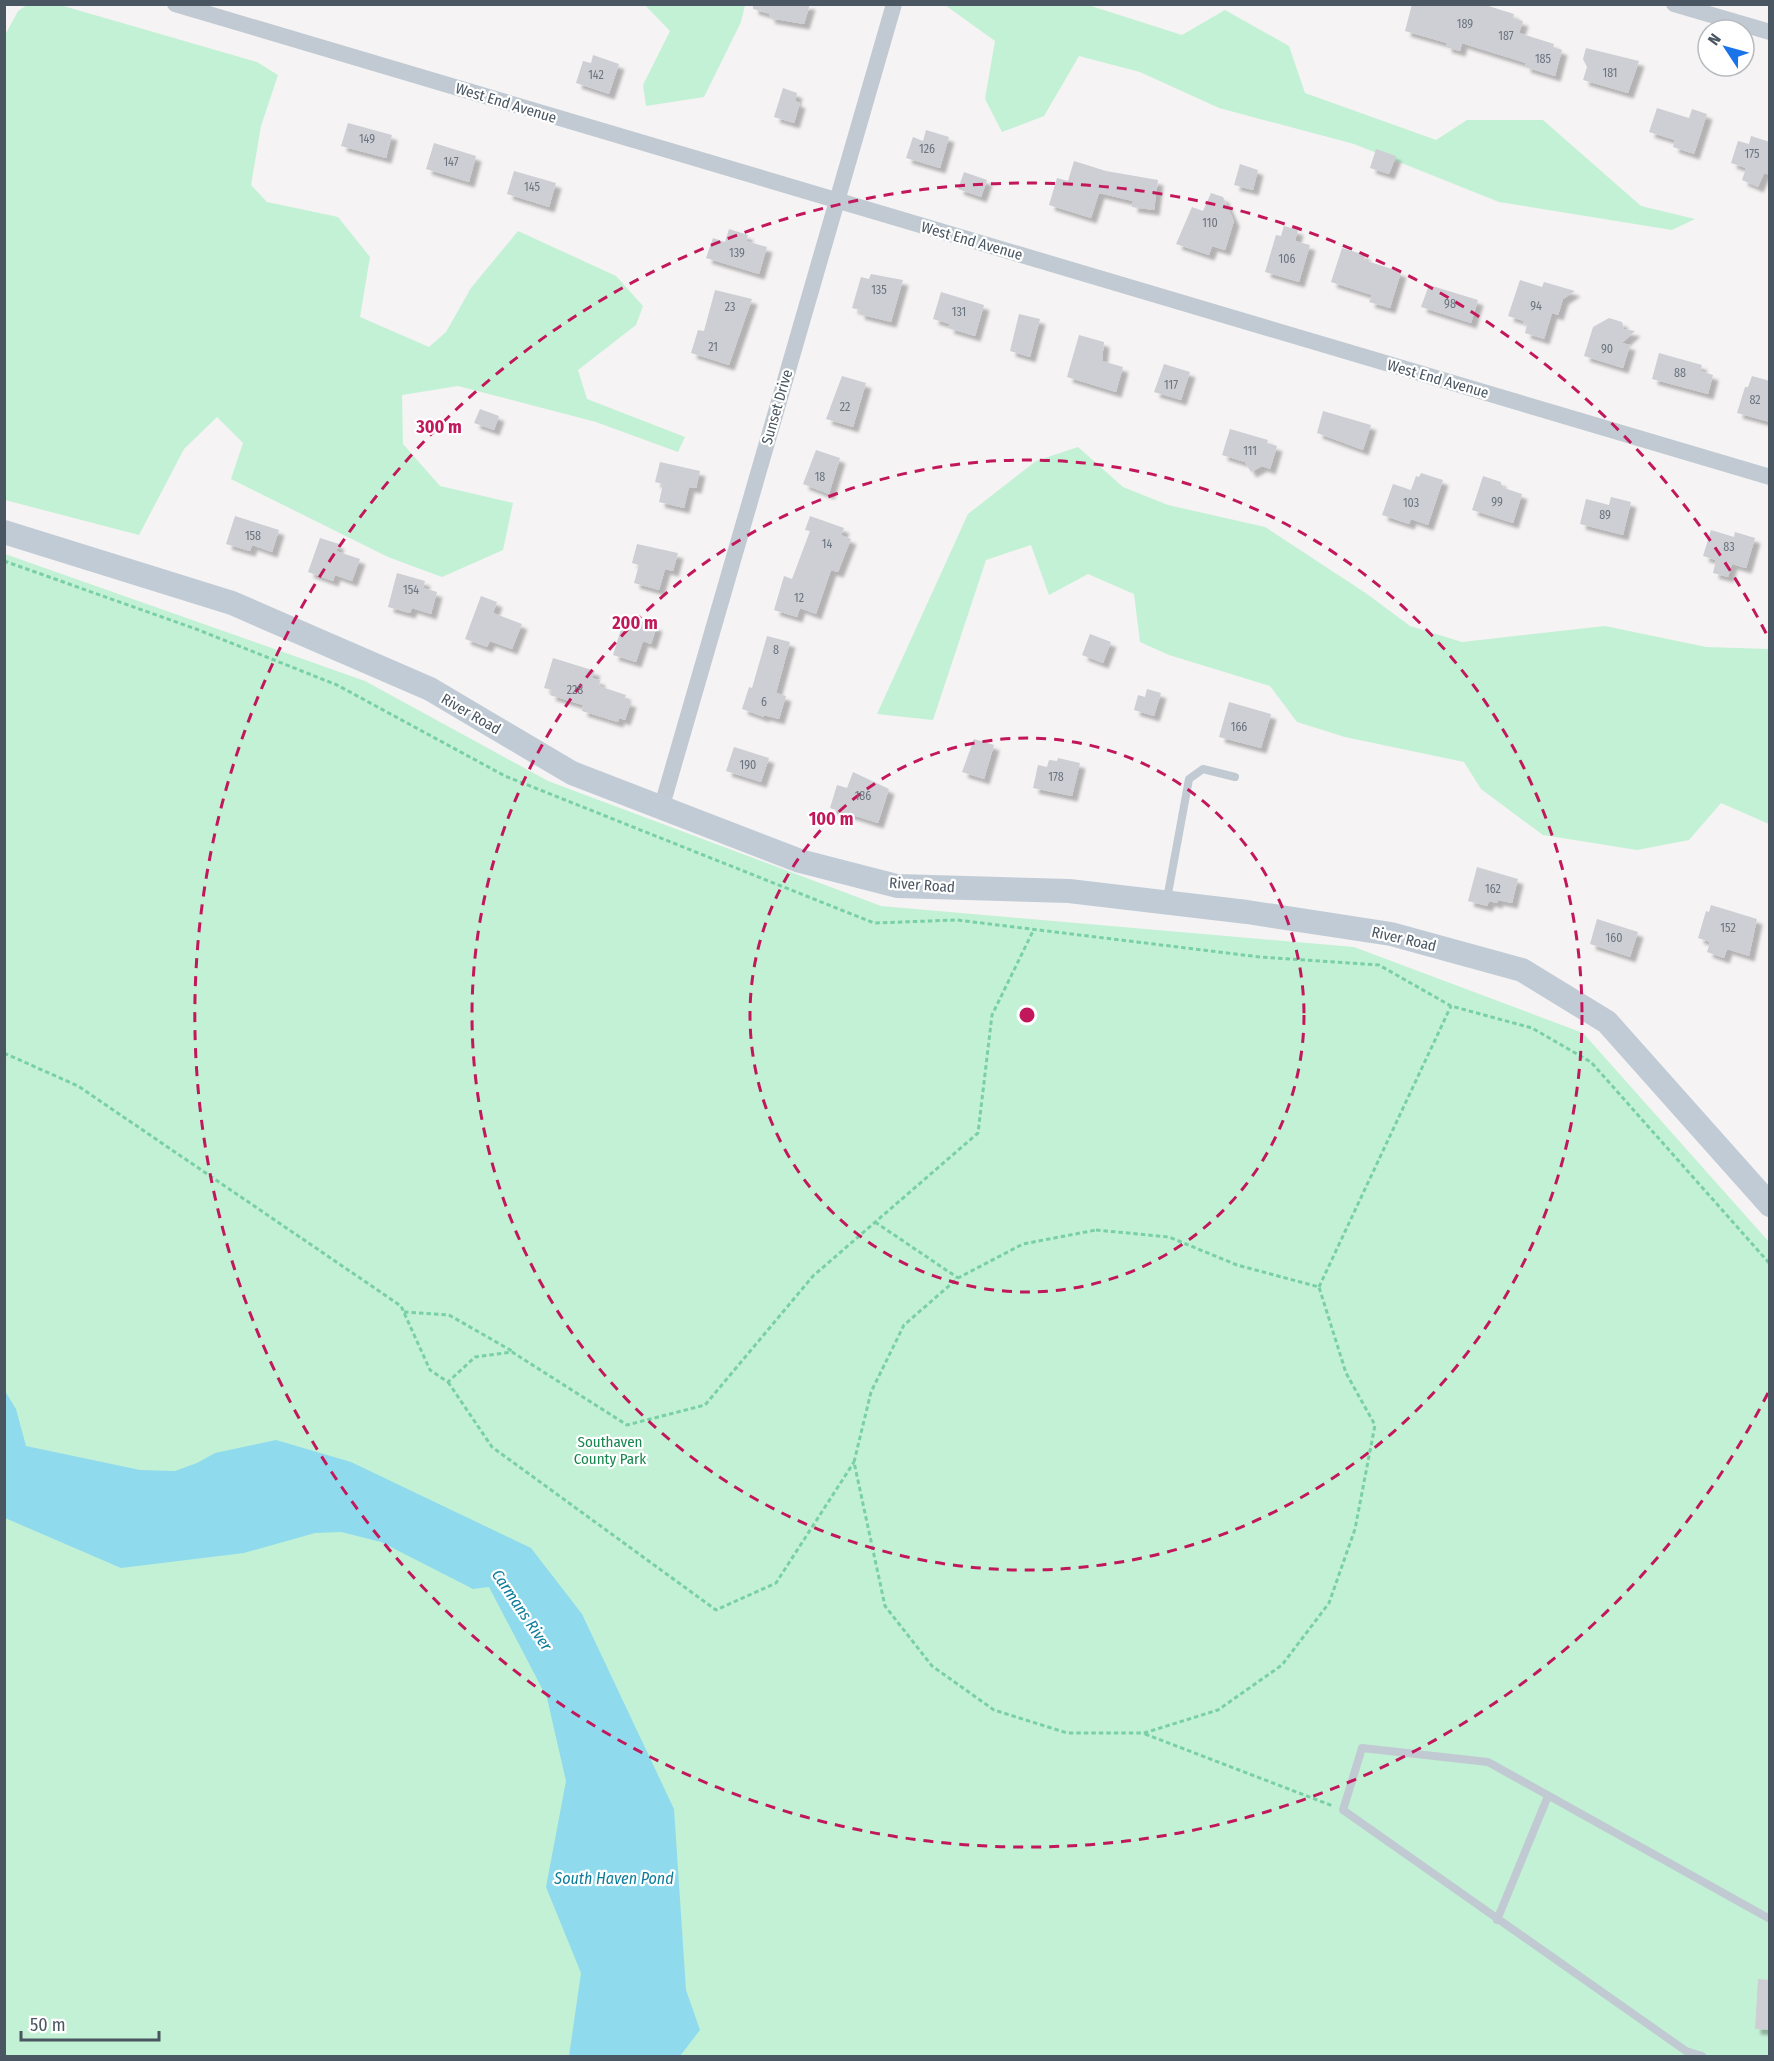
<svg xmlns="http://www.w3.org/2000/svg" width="1774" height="2061" font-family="'Fira Sans Condensed',sans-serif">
<defs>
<filter id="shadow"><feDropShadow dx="5.5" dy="5.5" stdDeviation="1.5" flood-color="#0004"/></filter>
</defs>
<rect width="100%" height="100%" fill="#f5f3f3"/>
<g fill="#c3f1d5">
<polygon points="27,5 60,5 257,62 278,75 261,126 251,185 267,202 338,217 370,257 360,317 429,347 446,332 471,288 518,231 616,276 643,306 636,325 578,370 587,399 685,437 678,452 596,422 458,386 402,395 403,444 440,486 513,503 503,550 442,577 388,557 231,479 243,443 217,417 184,449 139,535 5,500 4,37 18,11"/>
<polygon points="645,5 745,5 741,22 704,97 646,106 643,85 670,31"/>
<polygon points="945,5 1088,5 1182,35 1225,10 1289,46 1305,93 1436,140 1467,120 1543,120 1641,206 1695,219 1672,230 1499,202 1354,144 1219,108 1140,72 1079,56 1044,116 1002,132 985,99 995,41"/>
<polygon points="1078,447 1123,487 1168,505 1265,527 1367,594 1410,626 1462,642 1605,626 1706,647 1769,649 1769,824 1721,803 1689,840 1637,850 1543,835 1481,789 1464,762 1345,737 1297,722 1270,686 1169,655 1140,642 1134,594 1088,574 1049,595 1031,545 986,560 933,720 877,714 968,514 1036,461"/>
<polygon points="5,554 365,681 548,781 881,906 1354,947 1583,1033 1769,1242 1769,2056 5,2056"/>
</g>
<polygon fill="#90daee" points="5,1391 16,1409 26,1446 140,1470 175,1471 197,1463 215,1453 276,1440 351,1462 531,1548 582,1614 674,1809 686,1990 700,2030 680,2056 569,2056 581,1973 546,1887 566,1781 547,1698 489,1587 473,1589 381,1542 341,1532 315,1533 244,1553 121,1568 5,1518"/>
<g fill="#cdcfd5" filter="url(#shadow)">
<polygon points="753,4 810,4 804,24 769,18 770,14 753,9"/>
<polygon points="1412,4 1482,4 1514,14 1513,18 1523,21 1519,33 1554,44 1553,47 1562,50 1555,76 1525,67 1526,63 1471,46 1462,43 1460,51 1446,47 1447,43 1405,31"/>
<polygon points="1586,48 1639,61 1628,93 1583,80 1587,67 1583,59"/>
<polygon points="593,55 619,64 609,94 576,83 583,61 591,63"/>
<polygon points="783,88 797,93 795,101 800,103 794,123 774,117"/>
<polygon points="1657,108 1689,118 1692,109 1707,114 1694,154 1673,147 1675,140 1649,132"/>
<polygon points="348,123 392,135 386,158 341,146"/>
<polygon points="926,130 949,137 940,168 906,158 913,137 923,141"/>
<polygon points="1751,136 1770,142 1770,175 1764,173 1758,187 1742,180 1746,168 1731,163 1738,141 1749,144"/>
<polygon points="434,143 476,156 469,182 426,169"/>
<polygon points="1376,149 1396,156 1389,174 1370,168"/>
<polygon points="1074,161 1106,171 1158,180 1154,210 1132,207 1133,201 1099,193 1091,218 1049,205 1057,178 1068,181"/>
<polygon points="1240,164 1258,170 1253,190 1234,185"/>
<polygon points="514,171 556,183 549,207 507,194"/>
<polygon points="964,172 987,180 981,197 958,189"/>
<polygon points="1211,193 1223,197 1234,221 1225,250 1212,246 1209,255 1176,244 1192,207 1203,211"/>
<polygon points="1284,226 1298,230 1295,241 1310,245 1299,282 1265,272 1276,235 1281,236"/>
<polygon points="729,229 748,235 746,241 767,247 759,274 706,258 713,238 725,242"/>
<polygon points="1342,248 1365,255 1364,260 1401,272 1390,308 1369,302 1372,295 1331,282"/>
<polygon points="871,274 903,280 891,322 859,314 860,310 852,308 861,277 869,279"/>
<polygon points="1520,280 1542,287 1544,282 1575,291 1563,299 1558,315 1552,313 1544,339 1525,333 1527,325 1523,324 1524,321 1508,316"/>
<polygon points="1429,285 1478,300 1471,323 1421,307"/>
<polygon points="715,290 752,299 729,365 691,353 698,330 704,331"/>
<polygon points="941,292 984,305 975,336 948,328 950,324 933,319"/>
<polygon points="1019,314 1040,319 1030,357 1010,351"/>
<polygon points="1609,318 1622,322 1624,329 1635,331 1622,343 1630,345 1623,368 1584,356 1593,327"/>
<polygon points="1079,335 1104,342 1102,361 1123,367 1116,392 1067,377"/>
<polygon points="1659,353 1702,365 1700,371 1713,375 1708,394 1652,379"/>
<polygon points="1164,364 1190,372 1181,400 1154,392"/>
<polygon points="842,376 866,383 853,427 826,419"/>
<polygon points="1752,376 1770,381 1770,422 1737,413 1745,387 1748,387"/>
<polygon points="480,409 499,416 494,430 474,423"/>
<polygon points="1323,411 1371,425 1363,450 1317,433"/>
<polygon points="1230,429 1268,440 1267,443 1277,446 1270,469 1262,466 1251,472 1245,462 1222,455"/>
<polygon points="816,450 840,458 829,494 803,484"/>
<polygon points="660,462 700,471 696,488 689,487 684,508 659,502 663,484 655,482"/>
<polygon points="1421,473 1443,480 1428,525 1411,519 1409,524 1382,515 1393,484 1411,490 1416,476 1419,477"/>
<polygon points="1483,476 1501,482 1501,487 1522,494 1513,523 1472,510"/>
<polygon points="1611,497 1631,502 1623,535 1580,524 1586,499 1609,505"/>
<polygon points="235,516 279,530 272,552 252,545 250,551 226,544"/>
<polygon points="810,516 844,528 841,535 851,539 838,572 831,570 816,614 800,608 797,617 774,610 784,576 792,579 810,531 805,530"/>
<polygon points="1711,530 1734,537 1735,532 1755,538 1746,568 1732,564 1728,577 1713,573 1716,560 1703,556"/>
<polygon points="320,538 339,544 336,551 360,559 352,581 335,575 333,581 308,572"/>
<polygon points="637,544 678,553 673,571 665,569 659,590 634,583 639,565 632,563"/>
<polygon points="397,573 425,581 423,588 437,592 431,614 412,608 410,613 388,607"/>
<polygon points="481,596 497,602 493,613 522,624 512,649 490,641 487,647 465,639"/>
<polygon points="625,616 657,626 651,644 643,641 636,662 613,655"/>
<polygon points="1090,634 1111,642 1103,663 1082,655"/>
<polygon points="767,636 790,642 776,693 786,696 779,719 764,715 764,717 742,709 749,687 752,688"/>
<polygon points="553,658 595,671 592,678 600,680 599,686 626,695 624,700 631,702 625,720 619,718 618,722 582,711 583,705 550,695 552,690 544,688"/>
<polygon points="1147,689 1161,693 1154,716 1134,710 1138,695 1145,697"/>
<polygon points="1229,702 1271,714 1261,748 1219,737"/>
<polygon points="974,739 994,745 984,779 962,772"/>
<polygon points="734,747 769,758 761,782 726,771"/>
<polygon points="1058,758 1080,763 1072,796 1033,788 1038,765 1047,767 1049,760 1057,761"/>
<polygon points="853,772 889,789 878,823 830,808 837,785 847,788"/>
<polygon points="1477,867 1518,879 1512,903 1498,900 1497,903 1489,901 1487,906 1468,901"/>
<polygon points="1711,905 1757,919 1749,956 1727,949 1724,958 1707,952 1710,942 1698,938 1706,911 1709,912"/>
<polygon points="1597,919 1638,932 1630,957 1590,944"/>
<polygon points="1758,1979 1770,1980 1770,2030 1755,2029"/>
</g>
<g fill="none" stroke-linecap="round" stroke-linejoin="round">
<g stroke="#7ad0a6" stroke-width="3" stroke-dasharray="4.5 3" stroke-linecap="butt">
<polyline points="4,561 196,629 337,685 505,776 874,923 957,920 1260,957 1379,965 1451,1006 1532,1028 1591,1062 1770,1264"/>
<polyline points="4,1053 78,1086 401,1306 430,1370 448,1382 475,1357 512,1352 627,1425 705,1405 813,1276 978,1133 992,1015 1034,929"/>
<polyline points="875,1222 958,1278"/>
<polygon points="1096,1230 1169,1237 1237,1265 1319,1287 1346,1373 1375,1425 1355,1529 1329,1603 1282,1665 1218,1710 1144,1733 1067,1733 994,1710 932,1666 885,1606 854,1462 871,1392 904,1325 958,1278 1023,1244"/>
<polyline points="1319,1287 1451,1006"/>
<polyline points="404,1312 449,1315 512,1351"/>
<polyline points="448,1382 492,1447 716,1610 776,1583 854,1462"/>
<polyline points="1145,1734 1333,1806"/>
</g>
<g stroke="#c1cad2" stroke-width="8">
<polyline points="1167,899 1189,779 1203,769 1235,777"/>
<polyline points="1497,1920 1548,1796"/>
<polyline points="1702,2056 1686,2051 1343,1810 1362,1748 1488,1762 1770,1919"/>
</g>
<g stroke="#c1cad2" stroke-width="16">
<polyline points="175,4 1770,477"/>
<polyline points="1674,4 1770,32"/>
<polyline points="661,809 894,4"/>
</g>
<polyline stroke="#c1cbd6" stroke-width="24" points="4,532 232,603 430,689 572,773 800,861 897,886 1069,891 1247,912 1391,934 1522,970 1607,1022 1770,1205"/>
</g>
<g fill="none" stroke="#c2185b" stroke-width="3" stroke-dasharray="10 8">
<circle cx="1027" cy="1015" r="277"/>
<circle cx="1027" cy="1015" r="555"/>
<path d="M1768 1393A832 832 0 1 1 1768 637"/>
</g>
<g text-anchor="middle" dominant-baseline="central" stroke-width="4.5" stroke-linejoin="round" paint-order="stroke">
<g font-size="12" fill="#6b747e">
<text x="1465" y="24">189</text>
<text x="1506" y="36">187</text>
<text x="1543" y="59">185</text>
<text x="1610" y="73">181</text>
<text x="596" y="75">142</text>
<text x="367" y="139">149</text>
<text x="927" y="149">126</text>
<text x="1752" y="154">175</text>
<text x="451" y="162">147</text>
<text x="532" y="187">145</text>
<text x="1210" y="223">110</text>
<text x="737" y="253">139</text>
<text x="1287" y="259">106</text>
<text x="879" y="290">135</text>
<text x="1450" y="304">98</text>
<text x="1536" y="306">94</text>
<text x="730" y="307">23</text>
<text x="959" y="312">131</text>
<text x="713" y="347">21</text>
<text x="1607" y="349">90</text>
<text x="1680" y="373">88</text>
<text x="1171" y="385">117</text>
<text x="1755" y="400">82</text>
<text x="845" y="407">22</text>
<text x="1250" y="451">111</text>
<text x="820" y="477">18</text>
<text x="1497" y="502">99</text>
<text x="1411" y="503">103</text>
<text x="1605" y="515">89</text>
<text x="253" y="536">158</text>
<text x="827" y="544">14</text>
<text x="1729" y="547">83</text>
<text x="411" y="590">154</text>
<text x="799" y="598">12</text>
<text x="776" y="650">8</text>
<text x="575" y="690">228</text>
<text x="764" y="702">6</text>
<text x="1239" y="727">166</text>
<text x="748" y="765">190</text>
<text x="1056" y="777">178</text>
<text x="863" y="796">186</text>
<text x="1493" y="889">162</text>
<text x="1728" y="928">152</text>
<text x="1614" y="938">160</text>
</g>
<g font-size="15" fill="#4a5661" stroke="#fff">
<text transform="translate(506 103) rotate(17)">West End Avenue</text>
<text transform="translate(972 241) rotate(16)">West End Avenue</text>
<text transform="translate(1438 379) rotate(16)">West End Avenue</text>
<text transform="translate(777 407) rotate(-74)">Sunset Drive</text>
<text transform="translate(471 714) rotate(30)">River Road</text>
<text transform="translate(922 885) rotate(4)">River Road</text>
<text transform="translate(1404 939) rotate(13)">River Road</text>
</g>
<g font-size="15" fill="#17864f" stroke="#fff">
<text x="610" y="1442">Southaven<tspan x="610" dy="17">County Park</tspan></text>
</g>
<g font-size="16" font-style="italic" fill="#0c7c9b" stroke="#fff">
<text transform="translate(522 1610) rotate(56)">Carmans River</text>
<text x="614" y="1878">South Haven Pond</text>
</g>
</g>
<circle cx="1027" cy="1015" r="9" fill="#c2185b" stroke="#fff" stroke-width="3"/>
<g font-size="18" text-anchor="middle" font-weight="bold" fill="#c2185b" stroke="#fff" stroke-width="4.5" stroke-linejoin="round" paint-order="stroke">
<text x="439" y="433">300 m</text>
<text x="635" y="629">200 m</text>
<text x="831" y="825">100 m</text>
</g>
<rect width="1774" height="2061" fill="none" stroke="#4a5661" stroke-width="12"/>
<g transform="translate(1726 48) rotate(306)"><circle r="28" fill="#ffffff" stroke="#b7bbc0" stroke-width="1.5"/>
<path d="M0-4.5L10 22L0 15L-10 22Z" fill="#1a73e8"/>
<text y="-9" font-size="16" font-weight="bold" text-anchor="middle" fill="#4a5661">N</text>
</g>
<path d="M21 2031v9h138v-9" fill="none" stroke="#4a5661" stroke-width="3"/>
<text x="30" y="2031" font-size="18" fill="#4a5661" stroke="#ffffff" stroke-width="4.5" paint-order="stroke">50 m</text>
</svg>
